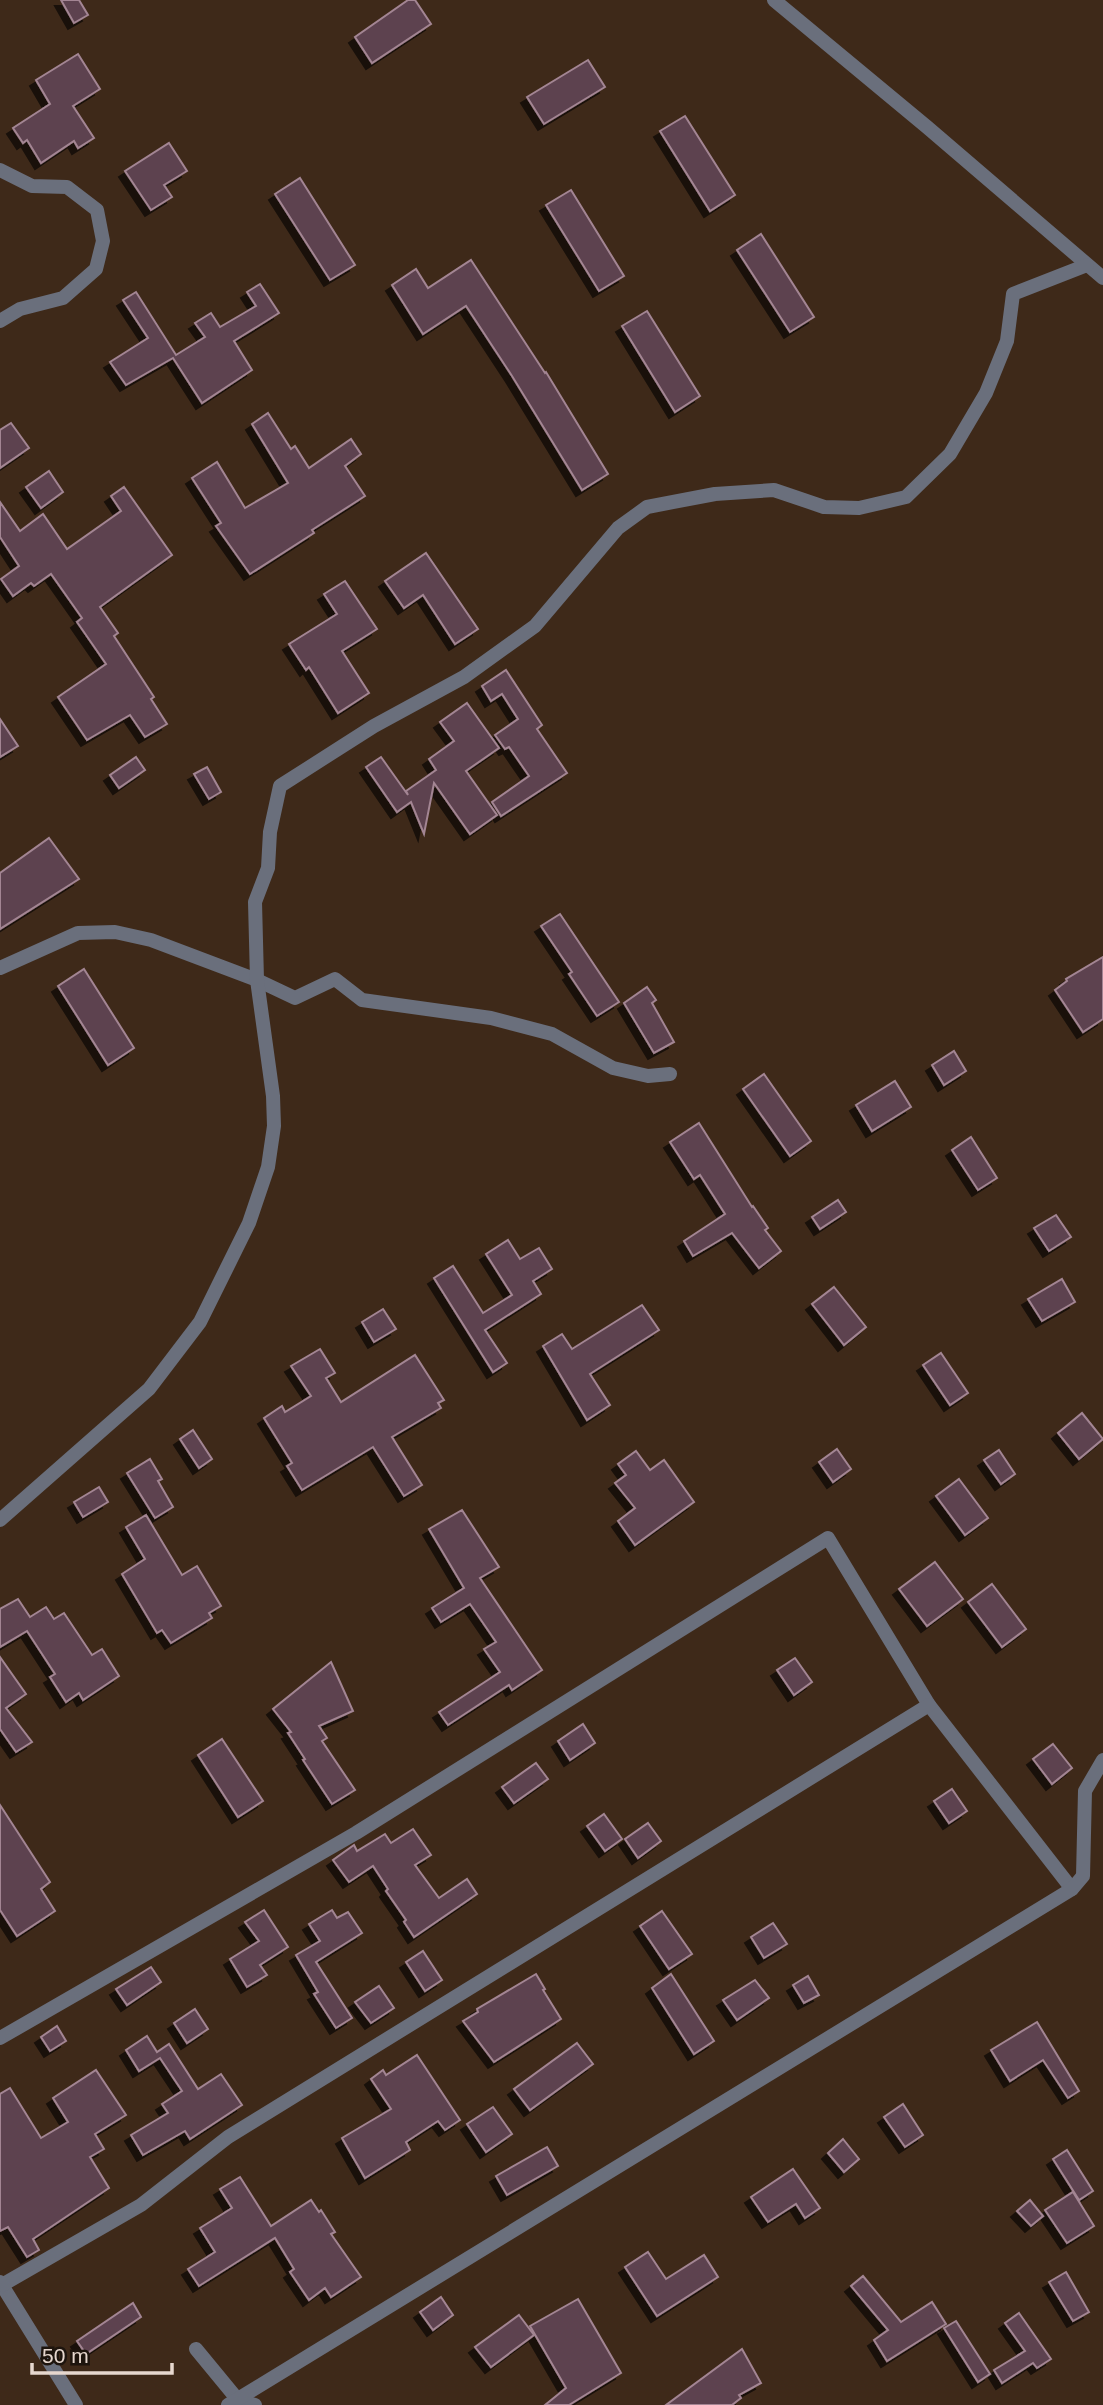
<svg xmlns="http://www.w3.org/2000/svg" width="1103" height="2405" font-family="Helvetica,sans-serif">
<defs>
<filter id="shadow"><feDropShadow dx="-6" dy="6" stdDeviation="0" flood-color="#0009"/></filter>
</defs>
<rect width="100%" height="100%" fill="#3e2919"/>
<g fill="#5d434f" stroke="#a38593" stroke-width="2" filter="url(#shadow)">
<polygon points="61,0 79,0 88,15 74,23"/>
<polygon points="408,0 415,0 431,24 372,63 355,37"/>
<polygon points="78,54 100,89 73,106 94,138 78,148 74,141 41,163 27,140 23,143 13,128 50,104 36,80"/>
<polygon points="588,60 605,87 544,124 527,97"/>
<polygon points="685,116 735,195 710,211 660,131"/>
<polygon points="169,143 187,171 164,185 172,197 151,210 125,171"/>
<polygon points="300,178 355,265 330,280 275,194"/>
<polygon points="571,190 624,276 599,291 546,205"/>
<polygon points="761,234 814,317 790,332 737,250"/>
<polygon points="471,260 545,373 546,372 608,474 582,490 512,376 466,306 423,334 392,285 416,269 428,288"/>
<polygon points="260,284 279,313 234,341 252,370 202,403 173,358 126,385 110,362 148,338 123,300 136,292 176,355 205,337 195,323 211,313 220,327 256,306 247,292"/>
<polygon points="647,311 700,396 675,412 622,326"/>
<polygon points="268,413 291,449 295,446 309,468 351,439 361,454 345,466 365,496 312,530 314,533 250,574 216,526 221,523 192,478 217,462 245,508 288,483 252,424"/>
<polygon points="11,423 29,448 0,468 0,430"/>
<polygon points="49,471 63,492 41,508 26,487"/>
<polygon points="124,487 172,555 100,607 118,633 114,636 154,697 151,699 167,724 145,737 130,715 87,740 58,697 106,664 77,622 82,618 51,574 34,586 31,583 13,596 1,579 19,566 0,537 0,502 20,531 43,514 67,549 121,511 111,496"/>
<polygon points="426,553 478,629 455,644 423,595 404,608 385,581"/>
<polygon points="345,581 377,629 342,651 369,693 338,713 309,667 306,670 289,644 337,614 324,594"/>
<polygon points="506,670 542,725 537,729 567,773 501,816 492,802 529,776 509,747 505,749 495,735 518,719 502,694 491,701 482,686"/>
<polygon points="467,703 499,748 466,771 497,815 470,834 434,783 424,834 411,802 397,812 366,767 381,757 408,795 406,791 436,770 429,759 454,741 440,722"/>
<polygon points="0,719 18,746 0,757"/>
<polygon points="136,757 145,770 119,788 110,775"/>
<polygon points="207,767 221,792 209,799 194,774"/>
<polygon points="49,838 79,879 0,929 0,873"/>
<polygon points="560,914 619,1002 597,1016 569,974 572,972 541,926"/>
<polygon points="1103,957 1103,1019 1083,1032 1055,990 1067,981 1066,979"/>
<polygon points="84,969 134,1048 108,1065 58,986"/>
<polygon points="647,987 656,1000 652,1003 674,1042 654,1053 624,1003"/>
<polygon points="954,1051 966,1071 944,1085 932,1065"/>
<polygon points="764,1074 811,1141 790,1156 743,1089"/>
<polygon points="895,1081 911,1107 872,1131 856,1105"/>
<polygon points="699,1123 752,1207 753,1206 768,1228 765,1230 781,1251 759,1268 732,1233 693,1256 684,1241 725,1214 700,1175 694,1179 670,1142"/>
<polygon points="971,1137 997,1178 978,1190 952,1150"/>
<polygon points="838,1200 846,1212 820,1229 812,1217"/>
<polygon points="1056,1215 1071,1237 1049,1251 1034,1228"/>
<polygon points="508,1240 520,1259 539,1248 552,1269 533,1281 541,1294 485,1330 507,1363 493,1372 434,1278 453,1266 483,1313 512,1295 486,1254"/>
<polygon points="1062,1279 1075,1302 1042,1321 1028,1299"/>
<polygon points="834,1287 866,1327 844,1345 812,1304"/>
<polygon points="642,1305 659,1330 590,1374 610,1405 587,1420 543,1346 562,1334 572,1349"/>
<polygon points="383,1309 396,1329 374,1342 362,1322"/>
<polygon points="320,1349 335,1373 326,1378 341,1402 415,1355 444,1400 438,1403 441,1408 392,1437 422,1485 404,1496 373,1447 302,1490 287,1466 292,1463 264,1418 282,1406 285,1412 311,1396 291,1366"/>
<polygon points="941,1353 968,1393 950,1405 923,1365"/>
<polygon points="1082,1413 1103,1439 1079,1459 1058,1433"/>
<polygon points="193,1430 212,1459 199,1468 180,1439"/>
<polygon points="837,1449 851,1469 833,1482 819,1462"/>
<polygon points="999,1450 1015,1474 1001,1484 984,1460"/>
<polygon points="636,1451 650,1470 664,1460 694,1502 635,1545 618,1521 635,1508 615,1483 626,1475 618,1464"/>
<polygon points="150,1459 162,1479 158,1481 173,1507 155,1518 127,1473"/>
<polygon points="959,1479 988,1518 965,1535 936,1496"/>
<polygon points="99,1487 108,1502 83,1517 74,1502"/>
<polygon points="462,1510 499,1567 480,1578 542,1670 512,1690 509,1685 448,1725 439,1712 500,1672 484,1649 496,1642 470,1604 441,1622 432,1608 464,1588 429,1529"/>
<polygon points="146,1515 182,1575 197,1566 221,1606 209,1613 212,1618 171,1643 162,1630 157,1633 122,1574 145,1559 126,1527"/>
<polygon points="935,1562 963,1599 927,1626 899,1589"/>
<polygon points="992,1584 1026,1629 1002,1647 968,1602"/>
<polygon points="18,1599 30,1617 46,1607 54,1619 64,1613 92,1655 102,1649 119,1676 83,1700 79,1693 66,1702 50,1677 55,1674 27,1631 0,1647 0,1609"/>
<polygon points="0,1657 26,1694 6,1708 32,1742 16,1752 0,1729"/>
<polygon points="795,1658 812,1682 794,1695 777,1670"/>
<polygon points="331,1662 353,1711 319,1726 327,1738 322,1741 355,1790 332,1804 303,1760 305,1759 288,1733 291,1732 273,1709"/>
<polygon points="583,1724 595,1743 570,1760 558,1741"/>
<polygon points="222,1739 263,1801 238,1817 198,1755"/>
<polygon points="1053,1744 1072,1768 1052,1784 1033,1759"/>
<polygon points="536,1763 548,1779 514,1803 502,1787"/>
<polygon points="952,1789 967,1811 949,1823 934,1801"/>
<polygon points="0,1805 50,1882 41,1889 55,1911 17,1936 0,1910"/>
<polygon points="604,1814 622,1839 605,1851 587,1826"/>
<polygon points="648,1823 661,1841 638,1858 625,1839"/>
<polygon points="413,1829 431,1855 415,1865 439,1898 467,1879 477,1894 414,1937 404,1922 406,1920 386,1891 388,1889 373,1866 349,1882 333,1860 354,1845 357,1851 385,1834 391,1843"/>
<polygon points="264,1910 288,1947 260,1965 267,1975 247,1987 230,1959 259,1941 245,1922"/>
<polygon points="332,1910 337,1918 348,1912 362,1933 316,1962 352,2018 336,2028 314,1994 318,1992 296,1955 320,1941 309,1924"/>
<polygon points="662,1911 692,1954 669,1969 640,1926"/>
<polygon points="773,1923 787,1944 764,1958 751,1937"/>
<polygon points="423,1951 442,1980 425,1991 406,1962"/>
<polygon points="151,1967 161,1982 127,2005 116,1989"/>
<polygon points="536,1974 545,1989 543,1990 561,2019 494,2062 463,2021 478,2012 477,2009"/>
<polygon points="671,1974 714,2041 694,2054 652,1988"/>
<polygon points="808,1976 819,1995 804,2003 793,1985"/>
<polygon points="755,1980 769,1998 737,2020 723,2000"/>
<polygon points="379,1986 394,2008 371,2023 355,2002"/>
<polygon points="195,2009 208,2029 187,2043 174,2023"/>
<polygon points="1037,2022 1079,2091 1068,2098 1043,2060 1010,2081 991,2050"/>
<polygon points="57,2026 66,2041 50,2051 41,2037"/>
<polygon points="147,2036 157,2052 169,2044 198,2089 221,2074 242,2105 190,2139 185,2131 143,2155 131,2135 168,2113 162,2104 182,2091 160,2058 139,2071 126,2050"/>
<polygon points="577,2043 593,2064 530,2110 514,2089"/>
<polygon points="417,2055 460,2120 445,2130 438,2121 406,2142 410,2150 365,2178 342,2138 391,2109 371,2079 383,2070 386,2075"/>
<polygon points="96,2070 126,2115 95,2134 104,2149 90,2157 109,2188 33,2239 39,2250 27,2257 8,2227 0,2231 0,2094 10,2088 41,2138 68,2122 53,2098"/>
<polygon points="903,2104 923,2135 905,2147 884,2117"/>
<polygon points="493,2107 512,2134 486,2152 467,2124"/>
<polygon points="843,2139 859,2159 844,2172 828,2153"/>
<polygon points="547,2147 558,2166 507,2195 496,2176"/>
<polygon points="1067,2150 1093,2191 1079,2200 1053,2159"/>
<polygon points="793,2169 820,2208 805,2218 796,2204 768,2222 751,2197"/>
<polygon points="240,2177 271,2226 311,2200 319,2212 321,2210 335,2232 331,2234 361,2277 331,2297 325,2288 309,2300 290,2272 294,2269 275,2238 199,2286 188,2269 215,2252 200,2228 232,2208 220,2189"/>
<polygon points="1073,2192 1094,2226 1067,2243 1045,2210"/>
<polygon points="1030,2200 1043,2216 1031,2226 1017,2211"/>
<polygon points="648,2252 666,2279 704,2255 718,2277 657,2316 625,2267"/>
<polygon points="1066,2272 1089,2312 1073,2321 1049,2282"/>
<polygon points="863,2276 901,2322 932,2302 946,2324 887,2361 874,2340 888,2330 851,2286"/>
<polygon points="441,2297 453,2315 433,2330 420,2312"/>
<polygon points="578,2299 621,2373 569,2405 545,2405 566,2388 530,2326"/>
<polygon points="133,2303 141,2317 86,2354 77,2341"/>
<polygon points="1019,2313 1051,2359 1037,2368 1033,2363 1002,2383 994,2370 1025,2351 1005,2323"/>
<polygon points="519,2315 534,2335 491,2367 475,2347"/>
<polygon points="956,2321 990,2374 978,2382 944,2328"/>
<polygon points="742,2349 761,2383 739,2395 741,2398 732,2405 666,2405"/>
</g>
<g fill="none" stroke-linecap="round" stroke-linejoin="round">
<g stroke="#6a6f7c" stroke-width="14">
<polyline points="774,0 927,127 1103,278"/>
<polyline points="0,170 32,186 67,187 97,210 103,241 96,269 63,298 20,309 0,321"/>
<polyline points="0,968 78,933 115,932 151,940 257,980 295,998 335,979 362,1000 491,1018 552,1034 613,1068 648,1076 670,1074"/>
<polyline points="0,1520 149,1389 200,1322 249,1223 268,1167 274,1126 273,1096 257,980 255,902 268,868 270,832 280,786 374,726 464,677 535,626 618,528 647,507 715,494 774,490 824,507 859,508 906,497 950,454 986,393 1007,341 1013,294 1087,265"/>
<polyline points="0,2038 356,1833 828,1538 929,1705 1072,1889"/>
<polyline points="0,2282 76,2405"/>
<polyline points="2,2285 141,2205 228,2137 929,1705"/>
<polyline points="196,2349 238,2400 255,2405"/>
<polyline points="228,2405 1072,1889 1083,1876 1085,1791 1103,1760"/>
</g>
</g>
<path d="M32 2363v10h140v-10" fill="none" stroke="#e6d7ce" stroke-width="3.5"/>
<text x="42" y="2363" font-size="21" fill="#e6d7ce" stroke="#1d140d" stroke-width="5" paint-order="stroke">50 m</text>
</svg>
